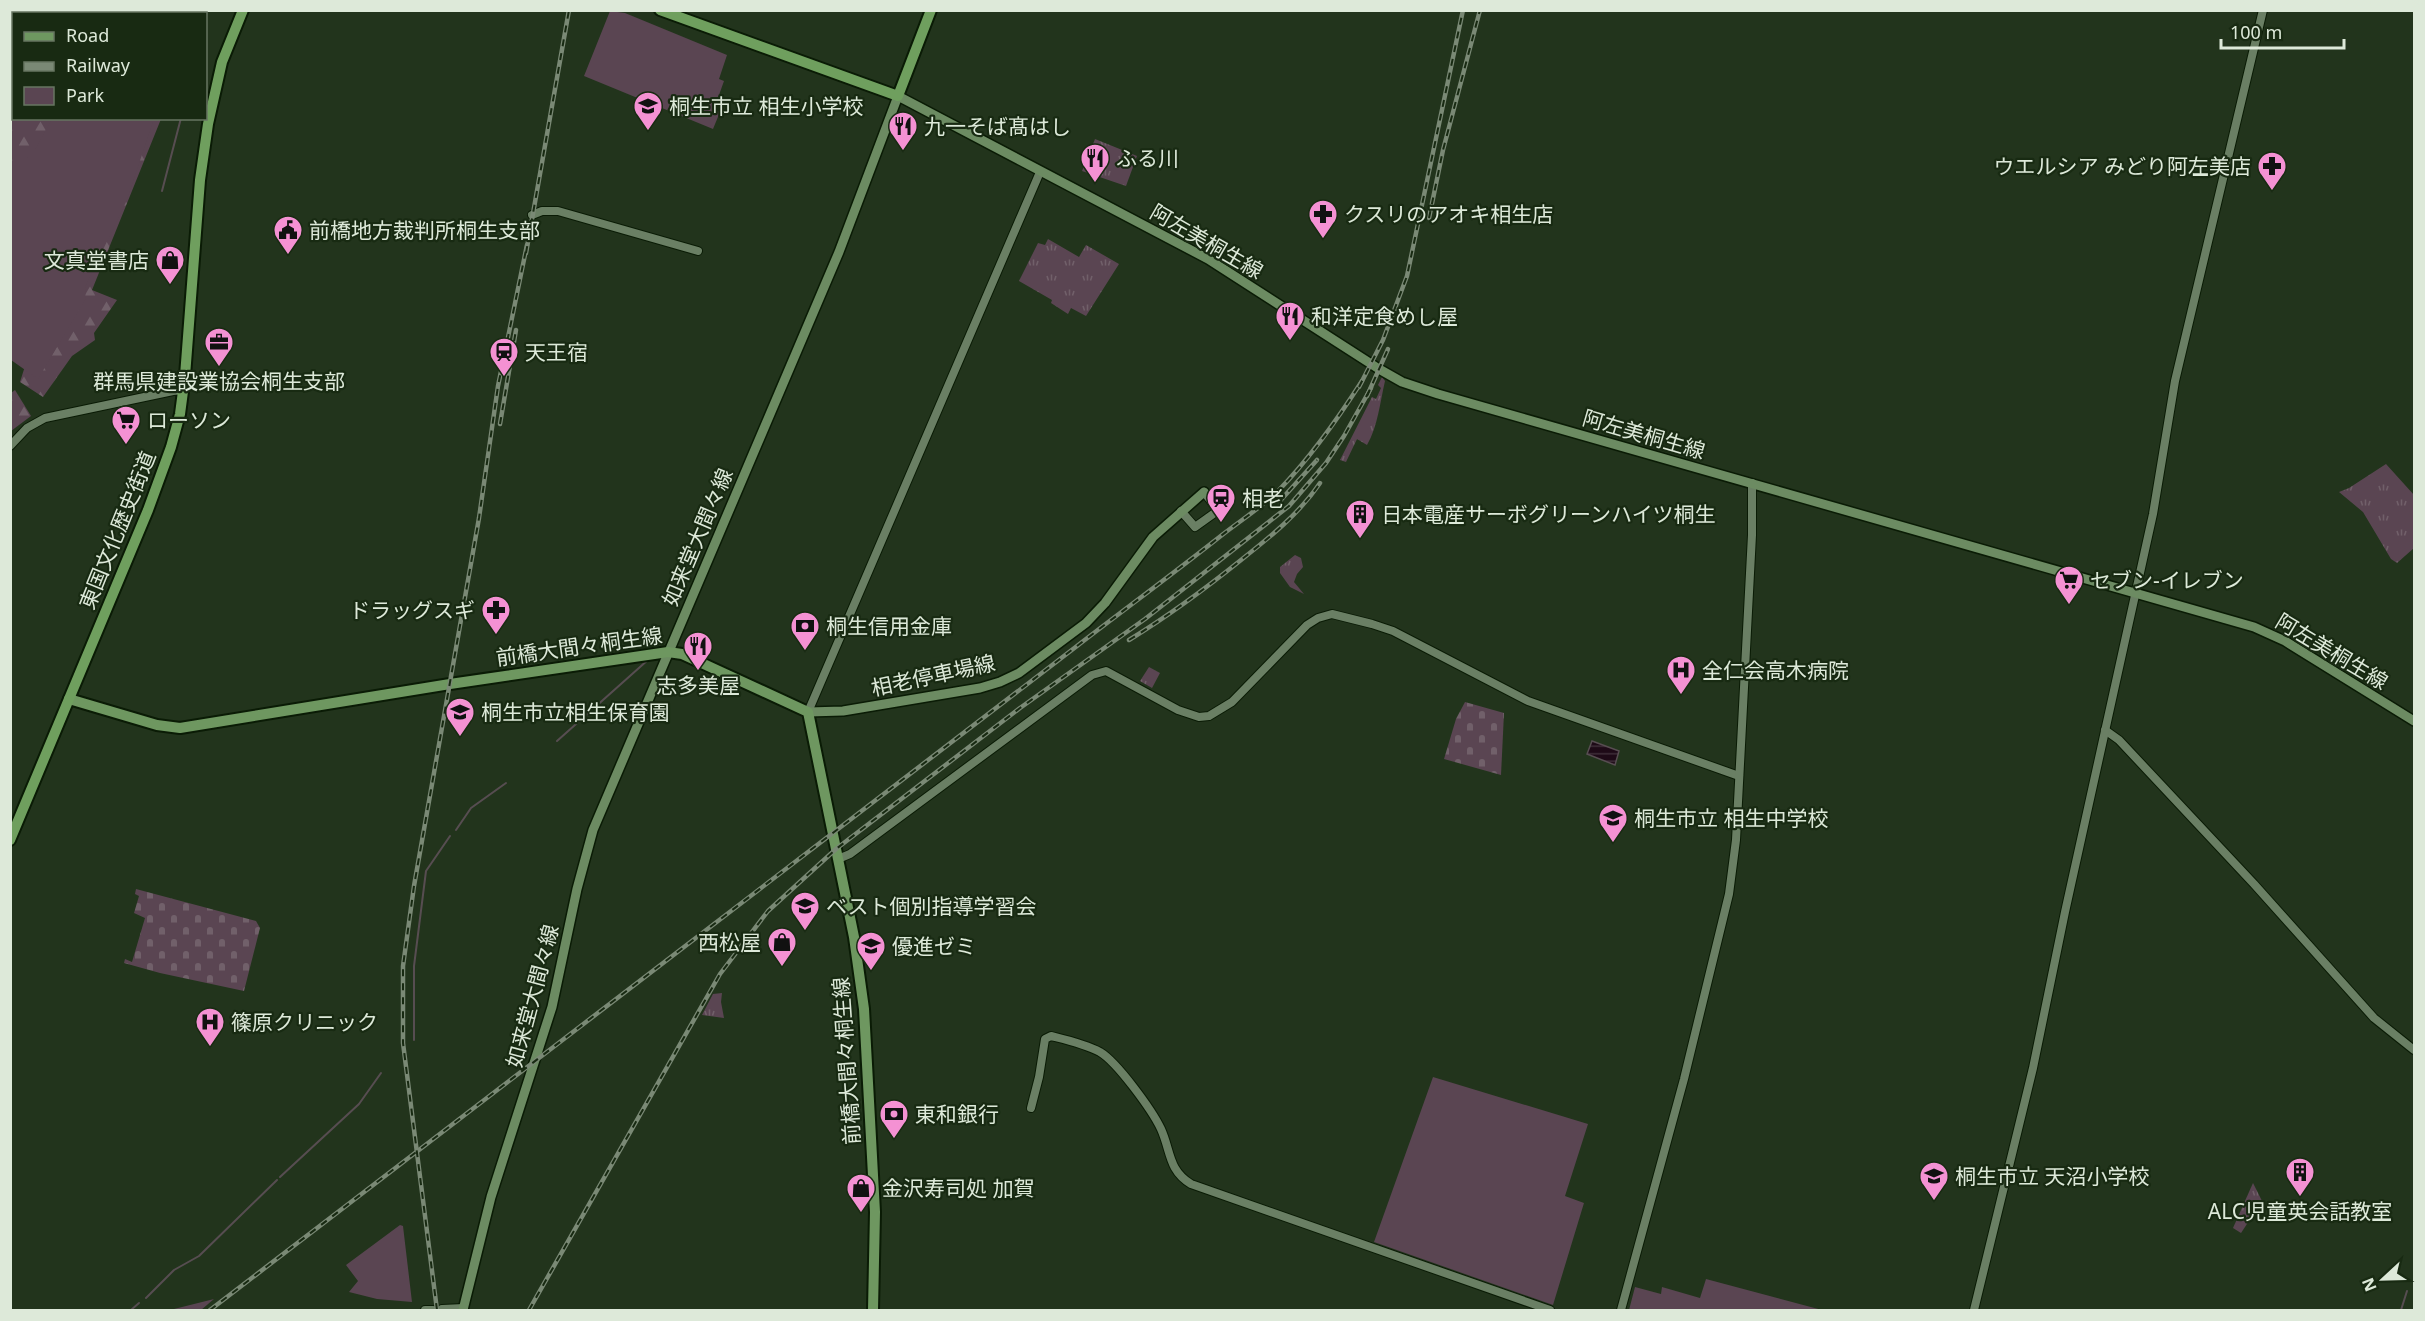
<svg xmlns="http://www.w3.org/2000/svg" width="2425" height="1321" font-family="'Noto Sans','Noto Sans JP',sans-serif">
<defs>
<pattern id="grass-tufts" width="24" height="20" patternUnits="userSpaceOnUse" patternTransform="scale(1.5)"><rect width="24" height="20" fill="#5a4552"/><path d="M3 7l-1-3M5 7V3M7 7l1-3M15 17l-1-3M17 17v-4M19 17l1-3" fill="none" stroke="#71606a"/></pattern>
<pattern id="forest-firs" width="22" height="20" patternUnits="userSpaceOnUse" patternTransform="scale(1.5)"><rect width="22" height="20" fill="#5a4552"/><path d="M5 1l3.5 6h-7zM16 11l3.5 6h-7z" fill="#71606a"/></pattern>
<pattern id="cemetery-stones" width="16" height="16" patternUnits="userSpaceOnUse" patternTransform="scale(1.5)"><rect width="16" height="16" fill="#5a4552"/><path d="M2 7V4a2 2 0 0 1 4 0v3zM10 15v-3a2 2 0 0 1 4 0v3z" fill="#71606a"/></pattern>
<pattern id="water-rules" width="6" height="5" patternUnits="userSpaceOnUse" patternTransform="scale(1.5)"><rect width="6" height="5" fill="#1e0a17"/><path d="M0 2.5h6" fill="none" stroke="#3e2e38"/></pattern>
</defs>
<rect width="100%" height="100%" fill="#22341c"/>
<g fill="url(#grass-tufts)">
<polygon points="1095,139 1137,156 1126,186 1082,171"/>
<polygon points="1048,239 1079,257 1086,245 1119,264 1086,316 1071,308 1068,314 1051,303 1052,300 1019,281 1038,243 1045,245"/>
<path d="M1382 377 1385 381C1380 402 1378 426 1367 445L1357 439 1346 462 1340 460 1372 397 1376 399 1381 388 1378 385Z"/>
<polygon points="2386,464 2414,495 2414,548 2397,563 2391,559 2363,512 2339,492 2349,488"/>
<polygon points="1295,555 1301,558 1303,567 1297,574 1294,582 1304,594 1290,587 1280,573 1280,567"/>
<polygon points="1149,667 1160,673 1152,688 1140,681"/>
<polygon points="722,993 721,1002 724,1018 702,1015 713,994"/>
<polygon points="2253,1183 2262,1201 2241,1233 2233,1228"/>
</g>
<g fill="url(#forest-firs)">
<polygon points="44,10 183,10 183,11 182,14 41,13"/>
<polygon points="13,45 14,118 161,119 92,290 117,300 94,333 95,340 72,356 43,397 20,382 75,208 11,232 10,48"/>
<polygon points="15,390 31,416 11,431 11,393"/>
</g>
<g fill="url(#cemetery-stones)">
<polygon points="1465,702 1504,713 1501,775 1444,759 1456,719"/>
<polygon points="136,889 256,921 260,928 244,991 160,973 124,963 125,959 132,962 145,918 134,913 139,896 135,894"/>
</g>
<g fill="#5a4552">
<polygon points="610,11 625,13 727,55 719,79 724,81 714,109 720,112 713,129 584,76"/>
<polygon points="52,119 154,119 126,202 86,285 85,300 38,379 11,360 11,176 36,148"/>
<polygon points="1433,1077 1588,1124 1565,1196 1584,1203 1553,1305 1374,1242"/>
<polygon points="400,1225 403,1226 412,1302 377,1299 349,1292 358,1281 346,1265"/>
<polygon points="1706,1279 1822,1310 1629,1310 1635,1287 1661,1294 1662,1287 1700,1298"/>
<polygon points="214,1299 201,1310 170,1310"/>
</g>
<polygon fill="url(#water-rules)" stroke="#574d51" stroke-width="1.5" points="1592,741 1619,751 1615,765 1587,754"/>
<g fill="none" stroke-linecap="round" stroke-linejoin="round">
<g stroke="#574d51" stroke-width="2">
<polyline points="205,14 205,10"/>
<polyline points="162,191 181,118"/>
<polyline points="557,741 649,659"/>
<polyline points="456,830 471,808 506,783"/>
<polyline points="414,1040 414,966 426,871 450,836"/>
<polyline points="280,1177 359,1104 381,1073"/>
<polyline points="146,1298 174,1270 199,1256 277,1180"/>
<polyline points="131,1310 139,1303"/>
<polyline points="2401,1310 2407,1291"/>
</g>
<g stroke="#0a1b05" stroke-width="10">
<g id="tertiary">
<polyline points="532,215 542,211 558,211 698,251"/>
<polyline points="10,446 27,428 45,418 173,391 184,390"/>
<polyline points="1181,511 1195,527 1216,512 1217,509 1204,492"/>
<polyline points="808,712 1040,172"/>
<polyline points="2105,730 2119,740 2254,884 2374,1018 2414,1050"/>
<polyline points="838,859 850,854 1092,675 1106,671 1178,710 1199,717 1209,716 1232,702 1307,625 1318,618 1332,614 1372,624 1393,631 1528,701 1739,776"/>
<path d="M1031 1108 1039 1077 1045 1039 1051 1036C1067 1040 1085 1044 1100 1052 1117 1062 1152 1110 1161 1129 1171 1151 1168 1170 1191 1184L1550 1310"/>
<polyline points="442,1309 464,1308"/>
<polyline points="425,1310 433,1310"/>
<polyline points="1621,1310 1684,1079 1729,894 1736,840 1752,535 1752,483"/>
<polyline points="1974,1310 2033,1068 2065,912 2153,514 2175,381 2263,10"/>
</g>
</g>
<g stroke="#0a1b05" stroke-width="12">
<g id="secondary">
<polyline points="808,712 843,711 980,688 1000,682 1019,673 1086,623 1105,603 1153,537 1204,492"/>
<polyline points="463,1310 491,1197 552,1007 577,889 593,830 839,252 898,96 1208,259 1379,369 1402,382 1438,394 2254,627 2285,641 2414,721"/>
</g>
</g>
<g stroke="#0a1b05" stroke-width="14">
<polyline id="primary" points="69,699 157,725 180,728 450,684 668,652 682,654 808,712 854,937 864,1009 875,1212 873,1310"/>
</g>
<g stroke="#0a1b05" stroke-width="14">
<g id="trunk">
<polyline points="660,10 898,96 931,10"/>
<polyline points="10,840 148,510 171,447 180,414 185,376 200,180 208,124 222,62 243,10"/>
</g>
</g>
<use href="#tertiary" stroke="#6a7f64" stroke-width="8"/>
<use href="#secondary" stroke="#6c8b62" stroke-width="9"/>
<use href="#primary" stroke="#6e9760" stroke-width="10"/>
<use href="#trunk" stroke="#6f9f5e" stroke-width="10"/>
<g stroke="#7a8975" stroke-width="4.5">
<g id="rail">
<polyline points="1429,218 1443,150 1480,10"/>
<polyline points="526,253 569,10"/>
<polyline points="1359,387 1383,340 1407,276 1463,10"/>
<polyline points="1367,396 1388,349"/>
<polyline points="500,424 516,330"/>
<polyline points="1279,502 1317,460"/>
<path d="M1129 640C1168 616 1205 589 1241 560 1270 537 1299 514 1320 483"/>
<path d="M210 1310 1077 646C1125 609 1174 573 1222 535 1241 520 1262 507 1279 490 1311 457 1337 420 1362 381"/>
<polyline points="437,1310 403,1043 403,966 414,886 479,518 498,386 527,245"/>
<polyline points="529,1310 720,974 768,911 836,849 1020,708 1145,619 1289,506 1326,463 1344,436 1371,388"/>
</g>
</g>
<use href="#rail" stroke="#182a12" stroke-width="2" stroke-dasharray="7" stroke-linecap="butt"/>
</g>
<defs>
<g id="school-pin" transform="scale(1.5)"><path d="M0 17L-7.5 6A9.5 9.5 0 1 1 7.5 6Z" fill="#f491d3" stroke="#182a12"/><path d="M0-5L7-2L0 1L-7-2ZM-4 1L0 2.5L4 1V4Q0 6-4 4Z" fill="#111"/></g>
<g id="restaurant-pin" transform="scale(1.5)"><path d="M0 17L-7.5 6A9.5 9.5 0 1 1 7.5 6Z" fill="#f491d3" stroke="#182a12"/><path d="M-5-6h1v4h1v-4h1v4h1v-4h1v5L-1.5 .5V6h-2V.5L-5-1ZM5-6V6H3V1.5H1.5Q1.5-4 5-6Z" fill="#111"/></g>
<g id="pharmacy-pin" transform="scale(1.5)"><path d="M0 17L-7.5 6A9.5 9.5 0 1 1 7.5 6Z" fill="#f491d3" stroke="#182a12"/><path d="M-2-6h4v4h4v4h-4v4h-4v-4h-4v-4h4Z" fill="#111"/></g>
<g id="civic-pin" transform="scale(1.5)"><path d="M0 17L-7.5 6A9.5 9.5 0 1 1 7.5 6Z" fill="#f491d3" stroke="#182a12"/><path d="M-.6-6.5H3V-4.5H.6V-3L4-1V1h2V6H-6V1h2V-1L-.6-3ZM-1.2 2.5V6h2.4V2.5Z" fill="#111"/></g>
<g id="shop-pin" transform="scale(1.5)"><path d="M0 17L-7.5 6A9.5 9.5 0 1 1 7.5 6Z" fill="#f491d3" stroke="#182a12"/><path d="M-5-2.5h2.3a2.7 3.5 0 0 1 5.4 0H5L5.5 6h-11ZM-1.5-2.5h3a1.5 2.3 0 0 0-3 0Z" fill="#111"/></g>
<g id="office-pin" transform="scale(1.5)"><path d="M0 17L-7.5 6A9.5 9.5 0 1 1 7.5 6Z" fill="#f491d3" stroke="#182a12"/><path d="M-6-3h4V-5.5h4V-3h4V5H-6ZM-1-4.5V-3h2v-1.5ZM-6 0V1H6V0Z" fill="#111"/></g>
<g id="station-pin" transform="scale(1.5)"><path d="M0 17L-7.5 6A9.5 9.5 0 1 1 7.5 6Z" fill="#f491d3" stroke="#182a12"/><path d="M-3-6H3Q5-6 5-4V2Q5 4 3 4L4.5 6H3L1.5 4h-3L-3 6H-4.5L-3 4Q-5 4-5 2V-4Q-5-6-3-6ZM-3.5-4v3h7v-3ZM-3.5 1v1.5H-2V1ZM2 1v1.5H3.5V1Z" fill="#111"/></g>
<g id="supermarket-pin" transform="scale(1.5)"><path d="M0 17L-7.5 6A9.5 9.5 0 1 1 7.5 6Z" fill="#f491d3" stroke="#182a12"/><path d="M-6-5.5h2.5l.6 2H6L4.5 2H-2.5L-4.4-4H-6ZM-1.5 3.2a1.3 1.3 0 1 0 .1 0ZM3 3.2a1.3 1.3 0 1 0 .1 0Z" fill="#111"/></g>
<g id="building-pin" transform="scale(1.5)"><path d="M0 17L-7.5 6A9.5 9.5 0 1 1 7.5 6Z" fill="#f491d3" stroke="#182a12"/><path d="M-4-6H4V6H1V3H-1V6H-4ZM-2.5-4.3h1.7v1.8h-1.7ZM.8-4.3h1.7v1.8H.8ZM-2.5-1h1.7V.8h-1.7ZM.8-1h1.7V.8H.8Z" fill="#111"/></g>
<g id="bank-pin" transform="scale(1.5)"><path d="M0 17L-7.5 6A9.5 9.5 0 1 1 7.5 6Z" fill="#f491d3" stroke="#182a12"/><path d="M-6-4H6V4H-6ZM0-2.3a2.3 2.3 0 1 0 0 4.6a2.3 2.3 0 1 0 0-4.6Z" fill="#111"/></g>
<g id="hospital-pin" transform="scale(1.5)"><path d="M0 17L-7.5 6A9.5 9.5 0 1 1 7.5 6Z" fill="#f491d3" stroke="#182a12"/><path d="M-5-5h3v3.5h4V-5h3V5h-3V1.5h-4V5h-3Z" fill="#111"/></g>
</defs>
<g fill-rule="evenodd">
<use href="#school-pin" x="648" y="106"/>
<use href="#restaurant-pin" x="903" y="126"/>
<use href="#restaurant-pin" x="1095" y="158"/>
<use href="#pharmacy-pin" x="2272" y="166"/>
<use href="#pharmacy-pin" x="1323" y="214"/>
<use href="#civic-pin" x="288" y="230"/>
<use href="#shop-pin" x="170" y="260"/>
<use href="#restaurant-pin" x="1290" y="316"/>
<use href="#office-pin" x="219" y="342"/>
<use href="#station-pin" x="504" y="352"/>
<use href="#supermarket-pin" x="126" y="420"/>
<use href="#station-pin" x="1221" y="498"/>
<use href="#building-pin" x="1360" y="514"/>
<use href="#supermarket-pin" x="2069" y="580"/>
<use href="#pharmacy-pin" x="496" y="610"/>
<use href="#bank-pin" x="805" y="626"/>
<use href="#restaurant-pin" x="698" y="646"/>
<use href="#hospital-pin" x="1681" y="670"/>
<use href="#school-pin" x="460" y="712"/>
<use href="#school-pin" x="1613" y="818"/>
<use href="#school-pin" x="805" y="906"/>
<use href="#shop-pin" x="782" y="942"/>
<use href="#school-pin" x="871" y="946"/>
<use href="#hospital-pin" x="210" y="1022"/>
<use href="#bank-pin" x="894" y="1114"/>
<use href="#building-pin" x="2300" y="1172"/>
<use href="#school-pin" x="1934" y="1176"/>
<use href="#shop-pin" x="861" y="1188"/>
</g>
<g text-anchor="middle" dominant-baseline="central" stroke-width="4.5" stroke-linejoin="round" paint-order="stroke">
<g font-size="21" fill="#dde9d9" stroke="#182a12" text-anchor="start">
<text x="669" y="106">桐生市立 相生小学校</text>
<text x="924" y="126">九一そば髙はし</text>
<text x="1116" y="158">ふる川</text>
<text x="2251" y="166" text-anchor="end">ウエルシア みどり阿左美店</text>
<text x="1344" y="214">クスリのアオキ相生店</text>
<text x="309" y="230">前橋地方裁判所桐生支部</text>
<text x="149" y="260" text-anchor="end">文真堂書店</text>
<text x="1311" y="316">和洋定食めし屋</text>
<text x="525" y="352">天王宿</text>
<text x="219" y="381" text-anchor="middle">群馬県建設業協会桐生支部</text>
<text x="147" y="420">ローソン</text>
<text x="1242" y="498">相老</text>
<text x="1381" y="514">日本電産サーボグリーンハイツ桐生</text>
<text x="2090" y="580">セブン-イレブン</text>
<text x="475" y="610" text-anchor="end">ドラッグスギ</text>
<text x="826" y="626">桐生信用金庫</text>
<text x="1702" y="670">全仁会高木病院</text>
<text x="698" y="685" text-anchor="middle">志多美屋</text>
<text x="481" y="712">桐生市立相生保育園</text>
<text x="1634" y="818">桐生市立 相生中学校</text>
<text x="826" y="906">ベスト個別指導学習会</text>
<text x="761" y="942" text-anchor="end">西松屋</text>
<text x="892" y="946">優進ゼミ</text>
<text x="231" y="1022">篠原クリニック</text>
<text x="915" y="1114">東和銀行</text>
<text x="1955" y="1176">桐生市立 天沼小学校</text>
<text x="882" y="1188">金沢寿司処 加賀</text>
<text x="2300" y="1211" text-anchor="middle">ALC児童英会話教室</text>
</g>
<g font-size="21" fill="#dde9d9" stroke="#182a12">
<text transform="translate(1207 241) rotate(30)">阿左美桐生線</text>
<text transform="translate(1644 434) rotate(16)">阿左美桐生線</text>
<text transform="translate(117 530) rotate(-68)">東国文化歴史街道</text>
<text transform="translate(697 537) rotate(-67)">如来堂大間々線</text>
<text transform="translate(579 646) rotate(-8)">前橋大間々桐生線</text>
<text transform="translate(2332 651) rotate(31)">阿左美桐生線</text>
<text transform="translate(933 675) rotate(-12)">相老停車場線</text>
<text transform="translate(532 996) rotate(-75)">如来堂大間々線</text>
<text transform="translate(846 1061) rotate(-94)">前橋大間々桐生線</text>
</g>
</g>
<rect width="2425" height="1321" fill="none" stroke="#dde9d9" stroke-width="24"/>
<rect x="12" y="12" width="195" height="108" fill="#182a12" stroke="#677662" stroke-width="1.5"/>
<rect x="24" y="32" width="30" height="9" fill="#6e9760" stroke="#677662" stroke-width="1.5"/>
<text x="66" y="42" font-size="18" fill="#dde9d9">Road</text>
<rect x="24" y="62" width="30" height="9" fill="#7a8975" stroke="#677662" stroke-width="1.5"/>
<text x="66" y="72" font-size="18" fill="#dde9d9">Railway</text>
<rect x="24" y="87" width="30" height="18" fill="#5a4552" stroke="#677662" stroke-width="1.5"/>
<text x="66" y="102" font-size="18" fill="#dde9d9">Park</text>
<g transform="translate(2383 1279) rotate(248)" stroke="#182a12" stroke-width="4.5" paint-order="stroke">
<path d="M0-4.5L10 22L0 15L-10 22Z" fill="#dde9d9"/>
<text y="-9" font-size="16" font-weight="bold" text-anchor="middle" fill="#dde9d9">N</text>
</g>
<path d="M2221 39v9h123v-9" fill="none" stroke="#dde9d9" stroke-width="3"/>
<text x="2230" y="39" font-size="18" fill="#dde9d9" stroke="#182a12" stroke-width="4.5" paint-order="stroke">100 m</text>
</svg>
